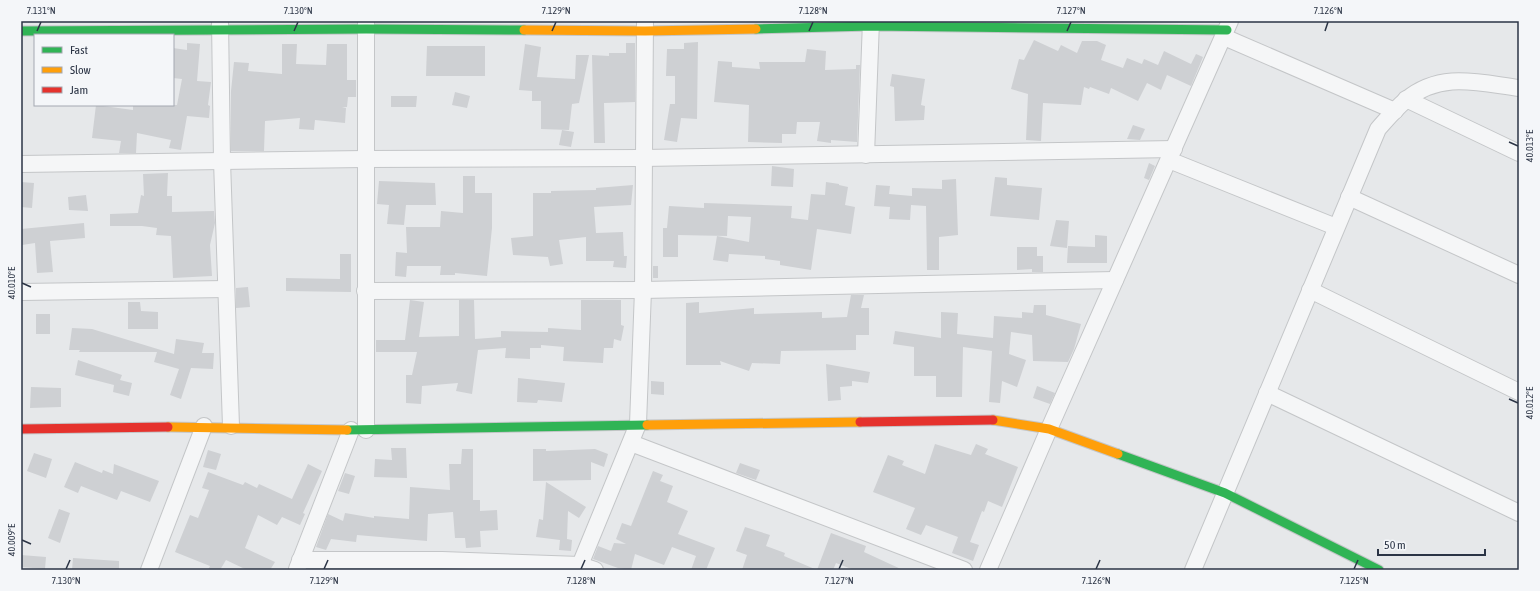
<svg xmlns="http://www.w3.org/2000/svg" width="1540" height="591" font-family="'Asap Condensed',sans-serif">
<rect width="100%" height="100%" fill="#e6e8ea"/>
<g fill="#ced0d3">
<polygon points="1034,40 1058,51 1061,45 1077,53 1082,41 1097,41 1106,45 1101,60 1123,68 1127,58 1142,64 1144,59 1158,65 1164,51 1191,64 1196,54 1203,57 1191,86 1167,75 1161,90 1147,83 1138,101 1111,88 1109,94 1090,87 1089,89 1084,87 1081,105 1043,103 1041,141 1026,140 1028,94 1011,89 1019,59 1024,60"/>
<polygon points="698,42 697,119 681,118 677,142 664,140 670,104 675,104 675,76 666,76 667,49 684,49 684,43"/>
<polygon points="187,43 200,44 197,81 211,82 208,105 210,106 209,118 187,116 181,150 169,148 171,140 137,133 136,153 119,153 121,141 92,138 96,105 133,110 133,105 177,105 182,79 173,78 173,48 187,50"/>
<polygon points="626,43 635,43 635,102 604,103 605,143 594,143 592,55 609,56 609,53 626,53"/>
<polygon points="282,44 297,44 296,64 326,65 327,44 347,44 347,80 356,80 356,97 348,97 347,107 342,107 346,108 345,123 315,120 314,130 299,129 300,118 265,121 264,151 231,151 231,91 234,62 249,63 248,71 282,74"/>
<polygon points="525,44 541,47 537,77 575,79 576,55 589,55 579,103 572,104 569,130 541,129 541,101 532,101 532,91 519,90"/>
<polygon points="427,46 485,46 485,76 426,76"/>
<polygon points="807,49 826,51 825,70 856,69 856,65 860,65 857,142 831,140 831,143 817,141 820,122 797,122 796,134 782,134 782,143 748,142 749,105 714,102 718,61 732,62 732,67 760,69 759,62 805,62"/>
<polygon points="892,74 925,79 921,105 925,106 924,120 895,121 894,87 890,86"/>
<polygon points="455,92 470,96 467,108 452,105"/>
<polygon points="391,96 417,96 416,107 391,107"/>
<polygon points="1133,125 1145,129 1140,140 1127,139"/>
<polygon points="562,130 574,132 571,147 559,145"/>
<polygon points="1149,163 1155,166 1149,180 1144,178"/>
<polygon points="772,166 794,169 793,187 771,186"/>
<polygon points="168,173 167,196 172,196 172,212 214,211 215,223 210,245 212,276 173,278 171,236 156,235 157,228 142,226 110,226 110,214 138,213 141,195 144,196 143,174"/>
<polygon points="463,176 475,176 475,193 492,193 492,228 487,276 455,273 455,275 440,275 441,266 407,266 406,277 395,276 396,252 407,253 406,227 440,227 441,211 463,213"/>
<polygon points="995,177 1007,178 1007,185 1042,188 1039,220 990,216"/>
<polygon points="956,179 958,235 939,237 939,270 927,270 926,206 911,205 910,220 889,219 890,207 874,206 876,185 890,186 889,194 912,196 912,188 942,189 942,180"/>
<polygon points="379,181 435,183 436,205 406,205 404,225 387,224 389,205 377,204"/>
<polygon points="21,182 34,183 32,208 21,207"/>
<polygon points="826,182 839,184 839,185 848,187 845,205 855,207 851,234 817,229 811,270 780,265 780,261 765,259 765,256 729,254 728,262 713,260 717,236 749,242 751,217 728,216 727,236 678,235 678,257 663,257 663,228 667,228 669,206 704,208 704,203 792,206 791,218 808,220 811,194 825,195"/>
<polygon points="633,185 631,205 594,207 596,233 623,232 624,256 627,256 626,268 613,267 614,261 586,261 586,237 559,240 563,264 550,266 548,257 513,255 511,238 533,236 533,193 551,193 551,191 596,190 596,188"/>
<polygon points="86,195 88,211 69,210 68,197"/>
<polygon points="1056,220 1069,221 1067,248 1050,246"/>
<polygon points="84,223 85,238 50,241 53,272 37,273 35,243 22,245 21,229"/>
<polygon points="1095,235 1107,236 1107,263 1067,263 1068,246 1095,247"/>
<polygon points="1017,247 1037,247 1037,256 1043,256 1043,272 1032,272 1032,269 1017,270"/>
<polygon points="340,254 351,254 351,292 286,291 286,278 340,279"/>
<rect x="653" y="266" width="5" height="12"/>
<polygon points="248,287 250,307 236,308 236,288"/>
<polygon points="851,295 864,295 861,308 869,308 869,335 856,335 856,350 781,351 780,364 752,363 749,371 720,361 721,365 686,365 686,303 699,302 699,313 754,308 754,314 822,312 822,318 847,317"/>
<polygon points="410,300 424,302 419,337 459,336 459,300 474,300 475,339 501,337 501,331 548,332 548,328 581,330 581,300 621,300 621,325 624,326 621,341 614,339 613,348 604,348 603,363 563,361 564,347 541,345 541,348 530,348 530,359 505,358 506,348 478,350 472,394 456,391 458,383 422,386 421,404 406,403 406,375 412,375 417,352 376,352 376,340 405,340"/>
<polygon points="128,302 140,302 141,311 158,312 158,329 128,329"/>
<polygon points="1034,305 1046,305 1046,315 1081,324 1074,349 1068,362 1033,361 1032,335 1011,332 1009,354 1026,360 1017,387 1002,381 1000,403 989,402 992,351 963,347 962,397 936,397 936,376 914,376 914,347 893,344 895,331 941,338 941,312 958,313 957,334 993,338 994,316 1022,318 1022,312 1033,313"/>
<rect x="36" y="314" width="14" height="20"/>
<polygon points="72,328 92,329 174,354 176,339 204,343 202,353 214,353 213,369 191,368 181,399 170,395 179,369 154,362 157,352 79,352 80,350 69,350"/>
<polygon points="78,360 122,375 120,380 132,383 129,396 113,392 114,385 75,375"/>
<polygon points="826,364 870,372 868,383 852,381 852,386 840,387 841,400 828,401"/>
<polygon points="518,378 565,383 562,402 538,400 537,403 517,402"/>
<polygon points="651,381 664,382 664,395 651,394"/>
<polygon points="1037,386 1055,393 1050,404 1033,398"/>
<polygon points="31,387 61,388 61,407 30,408"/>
<polygon points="935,444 971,455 976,444 988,449 985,454 1018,467 1002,507 988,501 984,512 982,511 970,542 979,545 973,561 952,553 958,537 926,525 921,535 906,529 915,508 873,492 888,455 904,461 902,465 925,474"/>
<polygon points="391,448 406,448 407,478 374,477 375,459 392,460"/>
<polygon points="462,449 473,449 473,500 480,500 480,511 497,510 498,530 480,531 481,547 466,548 465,538 455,538 453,512 428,514 427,541 357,535 356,542 331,539 326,550 316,547 328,514 343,521 345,513 374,518 374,516 409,519 410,487 450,490 449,464 461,464"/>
<polygon points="533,449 546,449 546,451 595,449 608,454 604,467 591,462 591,480 533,481"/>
<polygon points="208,450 221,454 216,470 203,467"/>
<polygon points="34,453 52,459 46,478 27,471"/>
<polygon points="75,462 102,473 103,470 113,474 114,464 159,481 150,502 121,491 117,500 81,486 78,493 64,487"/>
<polygon points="740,463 760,470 756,480 736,473"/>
<polygon points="308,464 322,471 303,513 305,514 300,525 282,517 277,525 258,515 245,548 275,562 270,570 247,570 226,560 220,570 208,570 210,566 175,552 190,515 198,518 209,490 202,488 208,472 243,485 245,482 257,488 259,484 292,499"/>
<polygon points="653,471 663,475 660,481 673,486 667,502 688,511 678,534 715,548 706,570 691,570 696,556 672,547 664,565 635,554 631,570 618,568 593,559 598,546 611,551 614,543 626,544 616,539 622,523 631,526"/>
<polygon points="345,473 355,476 349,494 338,491"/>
<polygon points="546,482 586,507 579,518 568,511 567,539 572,540 571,551 559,550 560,540 536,537 539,519 543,520"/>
<polygon points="59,509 70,513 60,543 48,538"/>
<polygon points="745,527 770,535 766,546 785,553 784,556 817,570 742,570 747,555 736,551"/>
<polygon points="831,533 866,546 864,552 903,570 854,570 836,563 833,570 817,570"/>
<polygon points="21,555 46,557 45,569 21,567"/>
<polygon points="73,558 119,561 119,570 72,570"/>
</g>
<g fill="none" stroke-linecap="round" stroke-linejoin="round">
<g stroke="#c4c6c8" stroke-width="18">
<g id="street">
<polyline points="220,21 222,161 231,426"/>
<polyline points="1224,37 1395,111"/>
<polyline points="1406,99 1519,153"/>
<polyline points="866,155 871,21"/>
<polyline points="1169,160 1336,227"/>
<polyline points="21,164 364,159 643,158 1174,149"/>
<polyline points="1349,197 1519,275"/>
<polyline points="1310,290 1519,392"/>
<polyline points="365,291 643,290 1115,280"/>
<polyline points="21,292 226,289"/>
<polyline points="1267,393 1519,513"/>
<polyline points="366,430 366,21"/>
<polyline points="631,443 964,570"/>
<polyline points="300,560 442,560 580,565 595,570"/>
<polyline points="297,569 351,430"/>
<polyline points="149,570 204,426"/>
<polyline points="578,570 638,424 643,290 645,21"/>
<polyline points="988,570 1049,429 1230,21"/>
<path d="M1193 570 1378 129C1387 119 1396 108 1406 100 1441 71 1479 83 1519 88"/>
</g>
</g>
<g stroke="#c4c6c8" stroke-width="11">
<g id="fast">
<polyline points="756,29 871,26 1227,30"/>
<polyline points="21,31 366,29 524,30"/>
<polyline points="347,430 647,425"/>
<polyline points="1118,454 1225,493 1379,570"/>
</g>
</g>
<g stroke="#c4c6c8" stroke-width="11">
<g id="slow">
<polyline points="524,30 645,31 756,29"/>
<polyline points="993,420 1049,429 1118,454"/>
<polyline points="647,425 860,422"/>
<polyline points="168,427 347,430"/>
</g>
</g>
<g stroke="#c4c6c8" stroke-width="11">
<g id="jam">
<polyline points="860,422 993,420"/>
<polyline points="21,429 168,427"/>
</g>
</g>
<use href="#street" stroke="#f5f6f7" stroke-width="16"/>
<use href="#fast" stroke="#30b455" stroke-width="9"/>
<use href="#slow" stroke="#ff9f0a" stroke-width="9"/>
<use href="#jam" stroke="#e5322d" stroke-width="9"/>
</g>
<path fill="none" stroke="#2b3445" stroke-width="1.5" d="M37 31 41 22M294 31 298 22M552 31 556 22M809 31 813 22M1067 31 1071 22M1325 31 1328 22M1509 142 1518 146M22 283 31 287M1509 399 1518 403M22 540 31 544M66 569 70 560M324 569 328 560M581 569 585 560M839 569 843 560M1096 569 1100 560M1354 569 1358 560"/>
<rect width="1540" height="591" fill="none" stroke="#f4f6f9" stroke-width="44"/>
<rect x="34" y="34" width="140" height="72" fill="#f4f6f9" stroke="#a4a8b1"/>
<rect x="42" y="47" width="20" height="6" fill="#30b455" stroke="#a4a8b1"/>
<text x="70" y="54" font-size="12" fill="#2b3445">Fast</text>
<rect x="42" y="67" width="20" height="6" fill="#ff9f0a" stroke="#a4a8b1"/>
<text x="70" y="74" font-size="12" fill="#2b3445">Slow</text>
<rect x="42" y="87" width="20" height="6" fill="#e5322d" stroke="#a4a8b1"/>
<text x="70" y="94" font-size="12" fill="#2b3445">Jam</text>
<path d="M1378 549v6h107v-6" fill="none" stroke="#2b3445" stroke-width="2"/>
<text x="1384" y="549" font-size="12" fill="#2b3445" stroke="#f4f6f9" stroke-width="3" paint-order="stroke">50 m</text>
<rect x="22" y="22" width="1496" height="547" fill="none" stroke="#2b3445" stroke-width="1.5"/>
<g font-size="10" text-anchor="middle" fill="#2b3445">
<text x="41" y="14">7.131°N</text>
<text x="298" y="14">7.130°N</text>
<text x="556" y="14">7.129°N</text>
<text x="813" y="14">7.128°N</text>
<text x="1071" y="14">7.127°N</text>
<text x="1328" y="14">7.126°N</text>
<text transform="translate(1529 146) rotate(-90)" y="4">40.013°E</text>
<text transform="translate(11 283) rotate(-90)" y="4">40.010°E</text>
<text transform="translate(1529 403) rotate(-90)" y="4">40.012°E</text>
<text transform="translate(11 540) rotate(-90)" y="4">40.009°E</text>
<text x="66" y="584">7.130°N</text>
<text x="324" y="584">7.129°N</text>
<text x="581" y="584">7.128°N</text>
<text x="839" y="584">7.127°N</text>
<text x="1096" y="584">7.126°N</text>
<text x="1354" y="584">7.125°N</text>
</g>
</svg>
